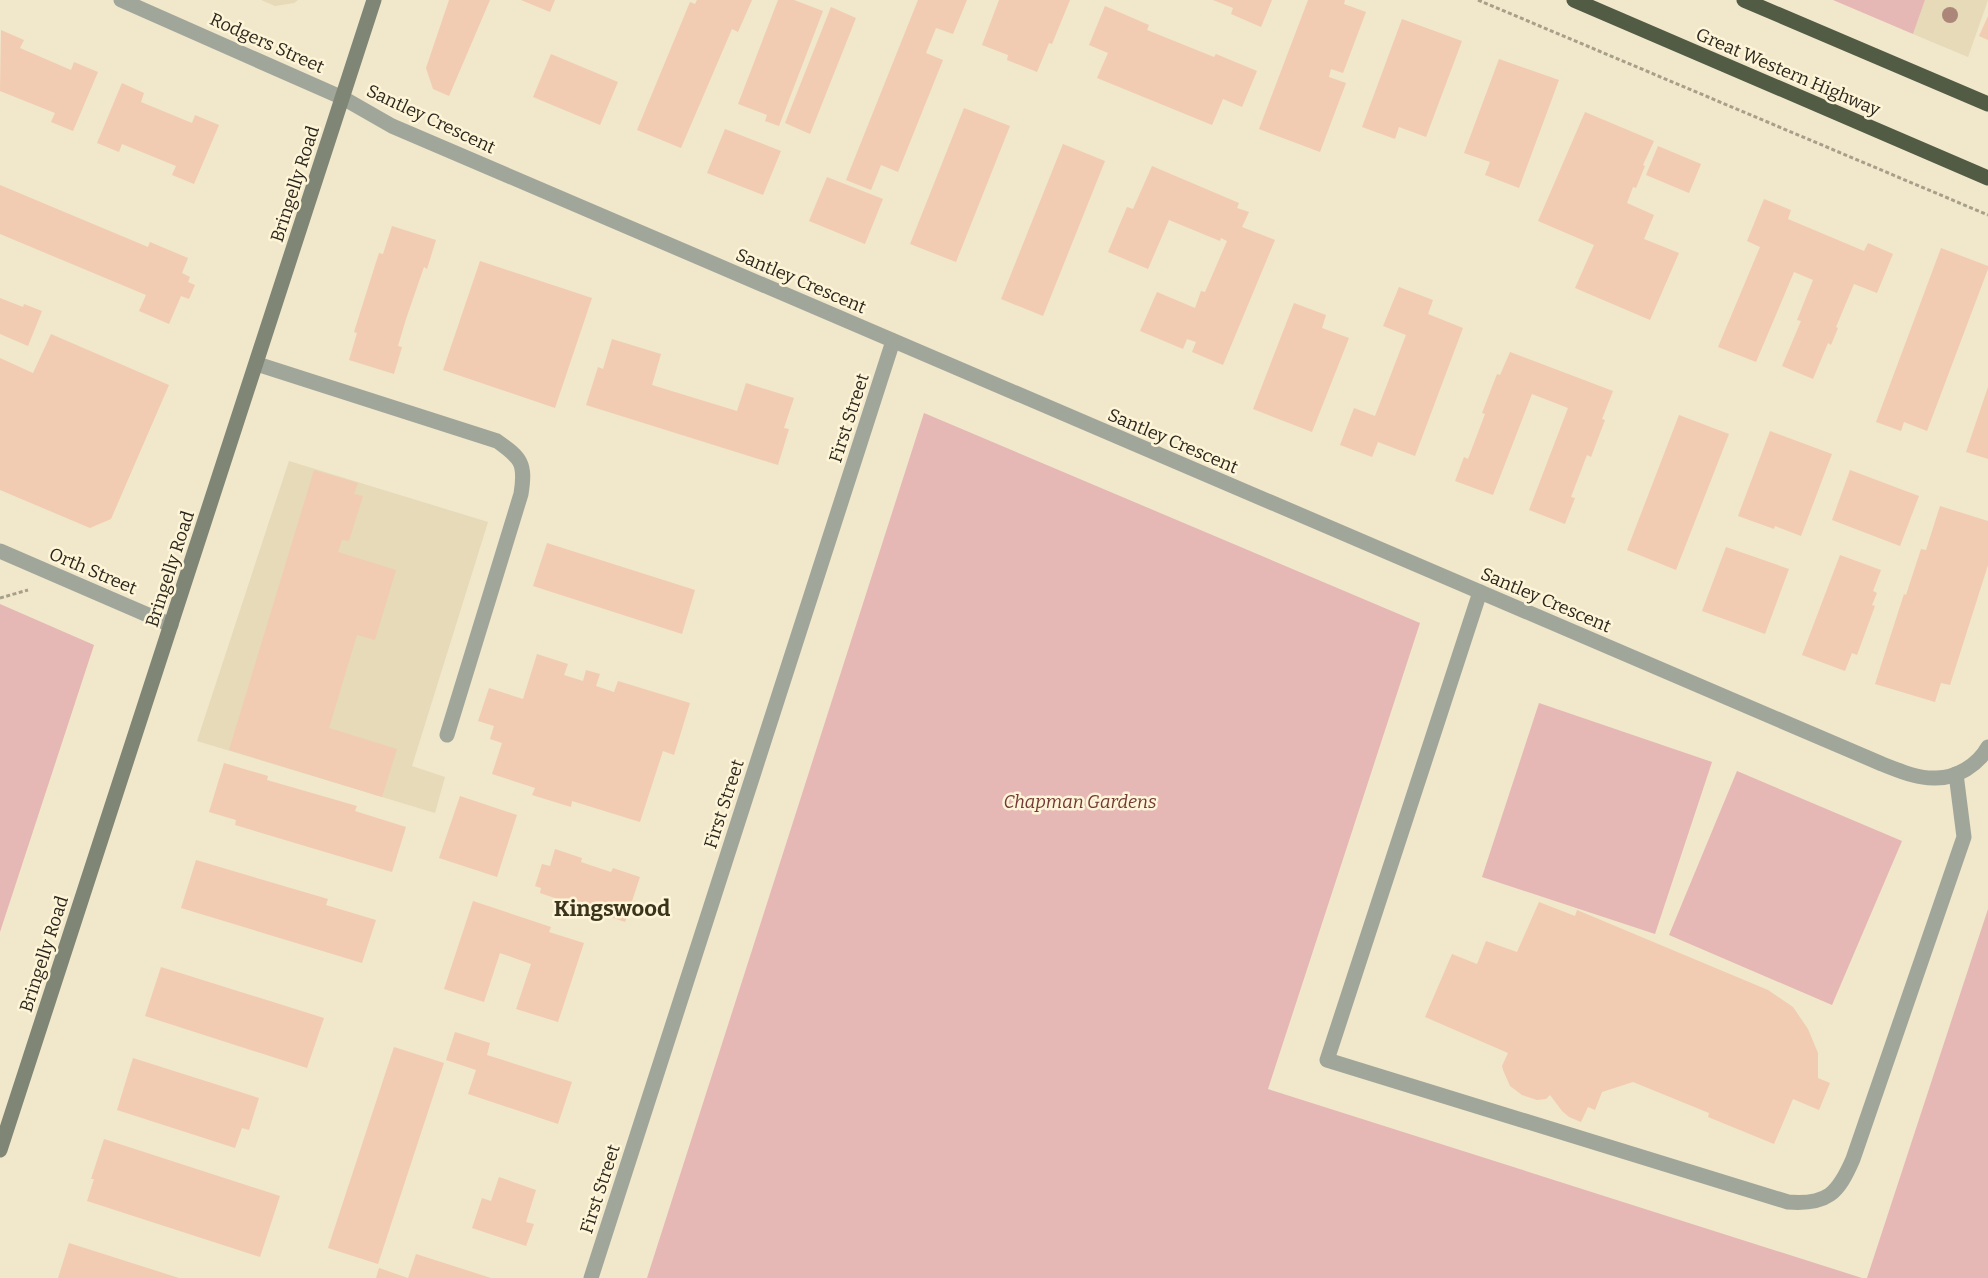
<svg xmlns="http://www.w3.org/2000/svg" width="1988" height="1278" font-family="Bitter,serif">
<rect width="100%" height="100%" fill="#f1e7cb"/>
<g fill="#e6dab8">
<polygon points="261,0 298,0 294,3 275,6"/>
<polygon points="1925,0 1988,0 1968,57 1913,34"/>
<polygon points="289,461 488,522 412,766 445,777 435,813 197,741"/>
</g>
<g fill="#e5b7b5">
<polygon points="1833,0 1925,0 1913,34"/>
<polygon points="924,413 1420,623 1268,1089 1862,1278 647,1278"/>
<polygon points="0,604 94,645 0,932"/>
<polygon points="1539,703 1712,762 1655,934 1482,877"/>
<polygon points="1737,771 1902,841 1832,1005 1669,935"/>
<polygon points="1988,909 1988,1278 1867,1278"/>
</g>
<g fill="#f1ccb2">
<polygon points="449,0 490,0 449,96 433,89 426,68"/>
<polygon points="521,0 555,0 550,12"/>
<polygon points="697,0 752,0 738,32 732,29 681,148 637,130 690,2 695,4"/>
<polygon points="778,0 794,0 823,11 779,126 765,121 767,115 738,104"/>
<polygon points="918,0 967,0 953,34 936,28 926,53 943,60 898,172 881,165 871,190 846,180"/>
<polygon points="999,0 1070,0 1052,44 1049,43 1037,72 1007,60 1008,55 982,45"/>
<polygon points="1213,0 1272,0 1261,27 1231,14 1233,8"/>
<polygon points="1308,0 1345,0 1344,4 1366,12 1343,73 1331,69 1329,77 1346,83 1320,152 1259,129"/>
<polygon points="1105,6 1149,25 1147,30 1214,57 1216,54 1257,71 1242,107 1223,99 1212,125 1097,78 1108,53 1089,45"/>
<polygon points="831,7 856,18 810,134 785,123"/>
<polygon points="1988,16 1988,40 1979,36"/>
<polygon points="1402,19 1462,41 1426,137 1399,127 1395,139 1362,127"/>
<polygon points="1,30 24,40 20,48 71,70 74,62 98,72 73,131 51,122 55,113 0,91"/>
<polygon points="551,54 618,82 600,125 533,97"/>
<polygon points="1499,59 1559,80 1519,188 1485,175 1490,162 1464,153"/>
<polygon points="122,83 144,93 141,102 192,123 195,115 219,125 194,184 172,175 176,166 122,144 119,152 97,143"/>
<polygon points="964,108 1010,126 956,262 910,244"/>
<polygon points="1585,112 1654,141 1643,165 1645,166 1636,188 1633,187 1627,203 1654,215 1644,239 1679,253 1650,320 1575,288 1594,245 1538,221"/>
<polygon points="725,129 781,151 763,195 707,173"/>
<polygon points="1063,144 1105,161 1043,316 1001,299"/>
<polygon points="1658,146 1701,164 1689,193 1646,175"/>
<polygon points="1152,166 1239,203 1237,208 1249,212 1242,227 1275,240 1223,365 1192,352 1196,342 1187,339 1183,349 1140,331 1157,292 1195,308 1201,291 1205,292 1227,241 1221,238 1220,241 1169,220 1148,269 1108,252 1127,207 1133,209"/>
<polygon points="827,177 883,199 865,244 809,221"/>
<polygon points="0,185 148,247 150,242 188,258 182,273 190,277 188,282 195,285 189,299 181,296 169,324 139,311 146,295 0,234"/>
<polygon points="1764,199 1791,210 1788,219 1864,251 1868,243 1893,254 1877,293 1854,284 1836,327 1838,328 1831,345 1828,343 1813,379 1782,366 1801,321 1797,320 1813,280 1794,272 1756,362 1718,347 1760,247 1747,241"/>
<polygon points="392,226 436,240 427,269 424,267 406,319 398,346 402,347 394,374 349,360 357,333 354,332 371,278 379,253 383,254"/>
<polygon points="1941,248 1988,266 1988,269 1927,431 1904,422 1901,431 1876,422"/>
<polygon points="480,261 592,298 555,408 443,370"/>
<polygon points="1399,287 1433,300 1428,314 1463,328 1415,456 1378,442 1372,457 1340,445 1354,408 1375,416 1406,335 1383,326"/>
<polygon points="0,298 23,307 24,304 42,311 28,346 0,334"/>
<polygon points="1294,303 1326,315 1322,328 1349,338 1312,432 1253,409"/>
<polygon points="51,334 169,385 111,519 90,528 0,490 0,358 33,373"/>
<polygon points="612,339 661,354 652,385 737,411 746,383 794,398 784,428 789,429 778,465 586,405 598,367 603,369"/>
<polygon points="1510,352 1613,391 1602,419 1605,420 1591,457 1587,455 1571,497 1575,498 1565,524 1529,510 1568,408 1532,394 1493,495 1455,481 1464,457 1468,459 1485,414 1482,413 1497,374 1500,375"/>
<polygon points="1988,387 1988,459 1966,452"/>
<polygon points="1679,415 1729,434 1676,570 1627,550"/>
<polygon points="1770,431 1832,454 1801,536 1775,526 1774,529 1738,516"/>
<polygon points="314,470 358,483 354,494 363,496 349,541 342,540 338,552 396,570 375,640 357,635 329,728 397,749 382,797 229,750"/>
<polygon points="1850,470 1919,496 1900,546 1832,520"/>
<polygon points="1940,506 1988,521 1988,565 1950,685 1941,683 1935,702 1875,684 1904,594 1906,595 1921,549 1926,550"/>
<polygon points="547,543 695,590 682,634 533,586"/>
<polygon points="1726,547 1789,569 1765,634 1702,611"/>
<polygon points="1840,555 1881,570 1873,591 1877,593 1872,605 1875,606 1857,655 1852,653 1845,671 1802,655"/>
<polygon points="537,654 568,664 564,675 583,681 586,670 600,674 596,686 614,692 618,681 690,703 674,755 663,751 640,822 572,801 571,807 532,795 535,788 492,774 502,743 490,739 494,726 478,721 489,688 523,699"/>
<polygon points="224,763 268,776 267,780 357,806 355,811 406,827 392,872 235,825 236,820 209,812"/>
<polygon points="460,796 517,815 497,877 439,858"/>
<polygon points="555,849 582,858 581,862 611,872 613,868 640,877 625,922 540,893 541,888 535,886 542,864 550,866"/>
<polygon points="196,860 328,899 326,905 376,920 362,963 181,908"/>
<polygon points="473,901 551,927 549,932 584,943 558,1022 516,1009 531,964 500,953 484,1002 444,989"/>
<polygon points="1539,902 1575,916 1577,910 1768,990 1793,1007 1808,1029 1818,1053 1818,1078 1830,1083 1819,1110 1793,1099 1774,1144 1708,1117 1709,1113 1633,1082 1602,1092 1595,1110 1588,1107 1581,1122 1569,1117 1562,1111 1550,1095 1546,1099 1537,1100 1522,1095 1510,1086 1503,1070 1502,1066 1508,1053 1425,1017 1452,954 1477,964 1486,941 1517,952"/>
<polygon points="161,967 324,1018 307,1068 145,1016"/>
<polygon points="455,1032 490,1043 487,1055 572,1082 558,1124 468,1094 476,1070 446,1060"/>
<polygon points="394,1047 444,1063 378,1264 328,1248"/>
<polygon points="133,1058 259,1098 249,1130 242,1128 235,1148 117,1110"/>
<polygon points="104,1139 280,1196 260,1257 87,1201 94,1179 91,1179"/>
<polygon points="499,1177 536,1190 526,1222 534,1224 526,1246 472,1228 482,1198 491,1201"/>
<polygon points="69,1243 179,1278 58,1278"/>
<polygon points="416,1254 491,1278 376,1278 379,1268 408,1278"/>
</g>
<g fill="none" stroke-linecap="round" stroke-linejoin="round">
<g stroke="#a79f8a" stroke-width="3" stroke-dasharray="4 2.5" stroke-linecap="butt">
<polyline points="1478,0 1988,215"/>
<polyline points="0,598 28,590"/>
</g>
<g stroke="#a1a69b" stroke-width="15">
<path d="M257 364 497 441C521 458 526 463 521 494L447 735"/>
<path d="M1480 592 1327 1060 1788 1202C1827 1205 1838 1194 1853 1159L1964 837 1956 774"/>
</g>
<g stroke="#a1a69b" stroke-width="15">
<path d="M121 0 343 98 392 126 1882 764C1898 770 1917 779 1936 778 1957 778 1978 765 1988 747"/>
<polyline points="0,551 171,625"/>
<polyline points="591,1278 893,341"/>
</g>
<polyline stroke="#7f8675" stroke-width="15" points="0,1150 374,0"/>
<g stroke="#525c45" stroke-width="15">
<polyline points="1574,0 1988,178"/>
<polyline points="1744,0 1988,104"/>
</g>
</g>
<circle fill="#ac8679" cx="1950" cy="15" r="8"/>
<g text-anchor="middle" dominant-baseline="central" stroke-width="5" stroke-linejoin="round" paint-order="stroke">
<g font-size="18" fill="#2b271d" stroke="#fef5d8">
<text transform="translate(267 43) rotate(24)">Rodgers Street</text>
<text transform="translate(1788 72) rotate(23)">Great Western Highway</text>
<text transform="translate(431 119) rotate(25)">Santley Crescent</text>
<text transform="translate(295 184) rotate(-72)">Bringelly Road</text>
<text transform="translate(801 281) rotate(23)">Santley Crescent</text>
<text transform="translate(849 418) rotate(-72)">First Street</text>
<text transform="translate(1173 441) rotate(23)">Santley Crescent</text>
<text transform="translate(170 569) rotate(-72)">Bringelly Road</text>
<text transform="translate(93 571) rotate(23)">Orth Street</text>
<text transform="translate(1546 600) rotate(23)">Santley Crescent</text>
<text transform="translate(724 804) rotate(-72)">First Street</text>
<text transform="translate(44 954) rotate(-72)">Bringelly Road</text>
<text transform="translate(600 1189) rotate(-72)">First Street</text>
</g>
<g font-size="18" font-style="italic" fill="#733736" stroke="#fef5d8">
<text x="1080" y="802">Chapman Gardens</text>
</g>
<g font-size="22" font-weight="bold" fill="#3b341d" stroke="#fef5d8">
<text x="612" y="908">Kingswood</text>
</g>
</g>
</svg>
